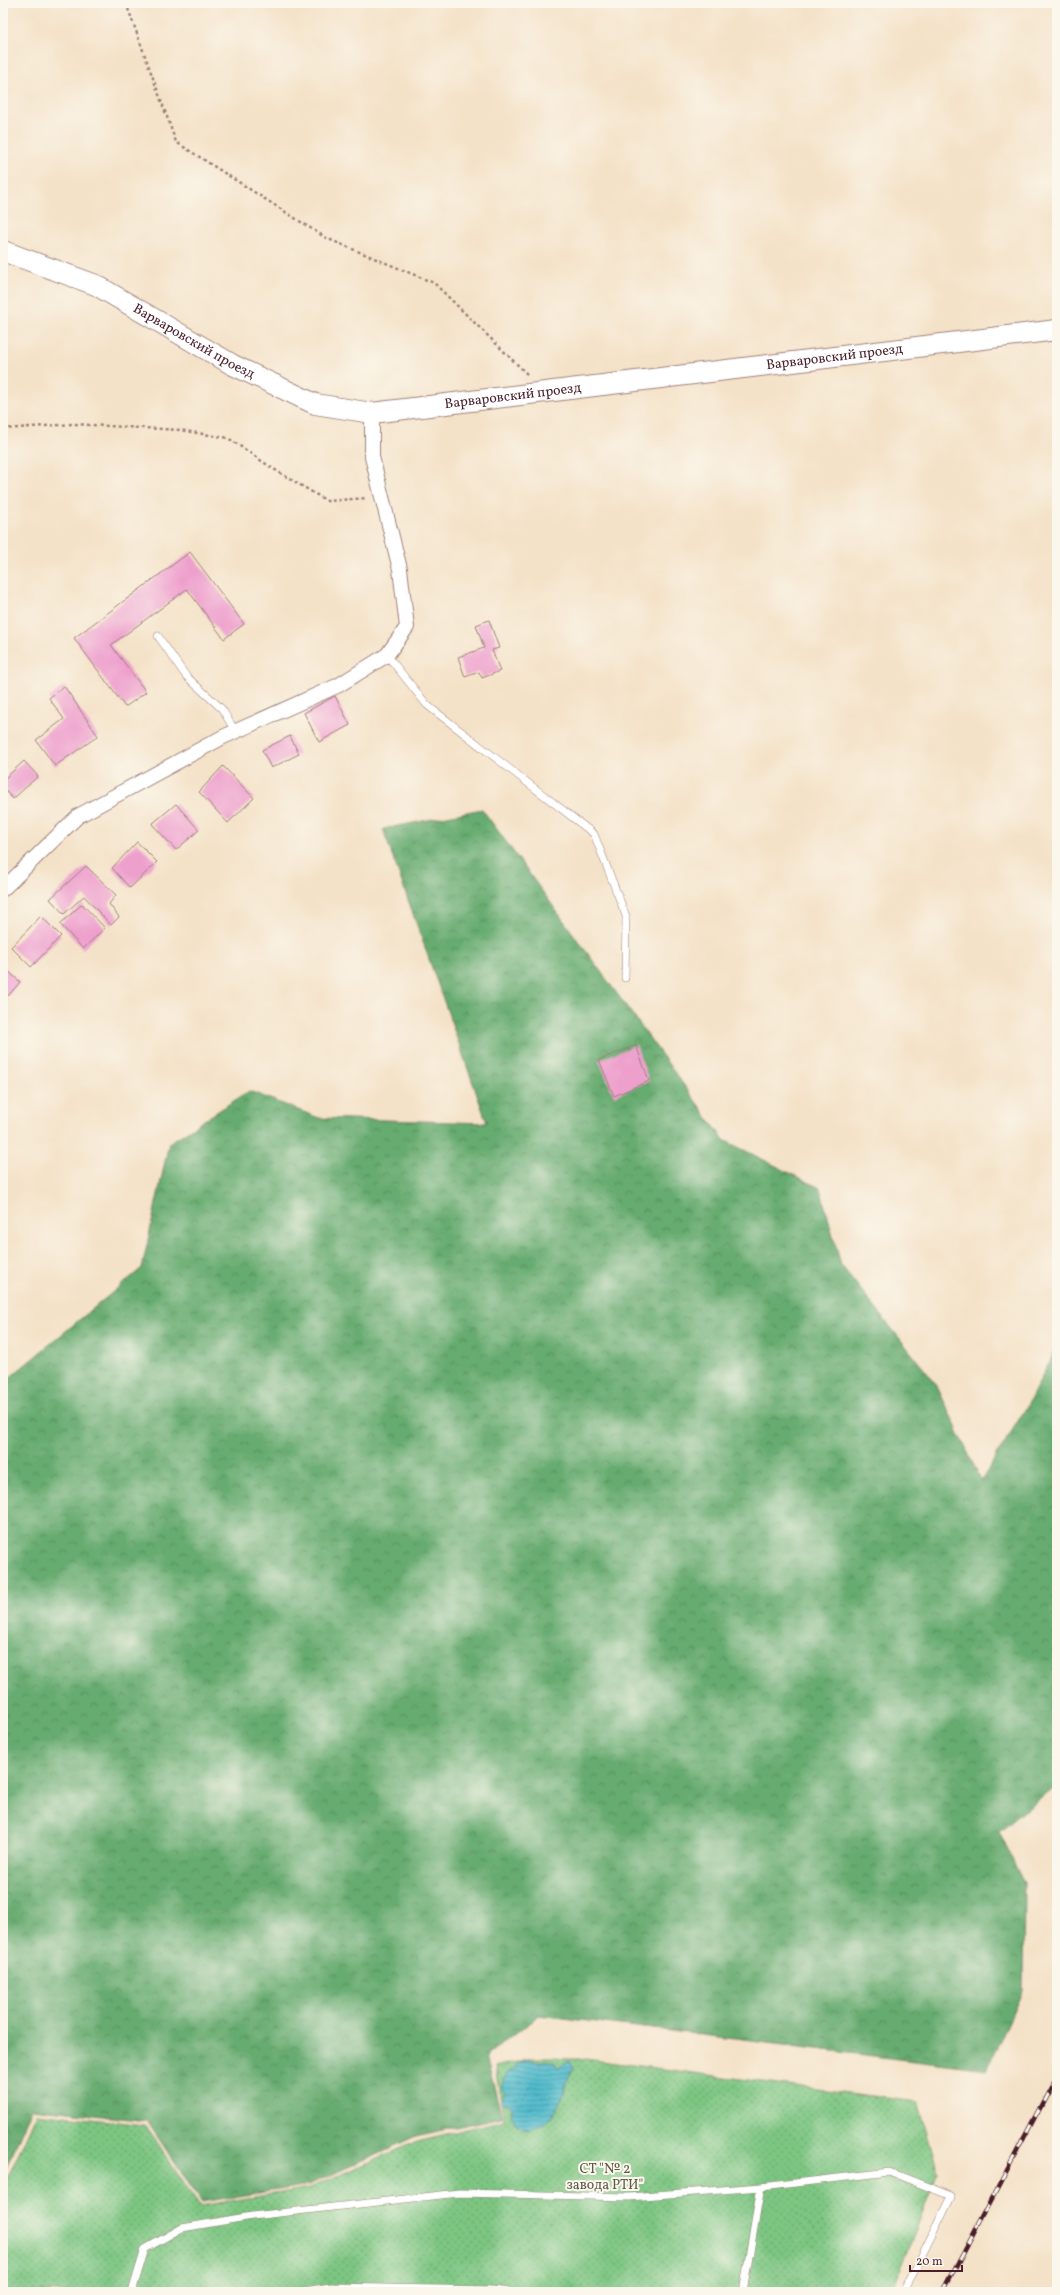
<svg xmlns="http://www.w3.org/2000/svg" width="1060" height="2295" font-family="Vollkorn,serif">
<defs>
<pattern id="forest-crowns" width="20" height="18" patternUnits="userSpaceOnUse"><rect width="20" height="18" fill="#66ab70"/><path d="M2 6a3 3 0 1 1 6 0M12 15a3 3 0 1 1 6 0" fill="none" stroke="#568b5c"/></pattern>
<pattern id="garden-dots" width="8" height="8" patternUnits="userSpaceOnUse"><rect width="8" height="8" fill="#7dc682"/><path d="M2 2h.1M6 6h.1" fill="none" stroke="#68a06b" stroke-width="1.8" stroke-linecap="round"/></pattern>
<pattern id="water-rules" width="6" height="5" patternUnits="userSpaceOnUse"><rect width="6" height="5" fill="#50bbcc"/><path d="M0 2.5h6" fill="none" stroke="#4497a6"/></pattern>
</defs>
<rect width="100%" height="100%" fill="#fbf7ec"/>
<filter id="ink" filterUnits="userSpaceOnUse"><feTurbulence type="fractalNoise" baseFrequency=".025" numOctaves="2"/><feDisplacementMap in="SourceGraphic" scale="8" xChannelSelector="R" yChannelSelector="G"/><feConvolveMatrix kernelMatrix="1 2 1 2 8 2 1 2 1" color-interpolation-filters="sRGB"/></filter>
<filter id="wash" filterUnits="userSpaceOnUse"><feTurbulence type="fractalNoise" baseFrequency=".012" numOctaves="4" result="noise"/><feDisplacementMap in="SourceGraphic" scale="16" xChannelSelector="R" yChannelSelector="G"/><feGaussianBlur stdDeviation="0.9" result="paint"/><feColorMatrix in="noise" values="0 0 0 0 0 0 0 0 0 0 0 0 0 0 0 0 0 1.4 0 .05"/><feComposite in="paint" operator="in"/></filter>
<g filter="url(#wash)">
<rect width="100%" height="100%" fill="#f4e2c8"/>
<polygon fill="url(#forest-crowns)" stroke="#58654e" points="482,809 724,1140 820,1188 841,1265 936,1384 981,1481 1026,1408 1057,1347 1057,1784 999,1832 1024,1884 1023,1990 987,2070 539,2015 486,2056 502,2117 416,2136 309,2185 201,2202 147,2121 32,2108 3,2175 3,1383 142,1268 169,1143 249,1091 319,1118 487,1123 383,829"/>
<polygon fill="url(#garden-dots)" stroke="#647256" points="532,2058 578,2058 918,2102 938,2172 892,2292 5,2292 6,2181 37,2113 145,2125 199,2206 310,2188 417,2141 504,2120 495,2067"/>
<polygon fill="url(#water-rules)" stroke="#4d6d7c" points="529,2060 554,2063 559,2068 568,2060 573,2068 565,2085 565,2093 552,2117 544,2124 527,2129 516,2124 511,2115 513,2107 501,2101 505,2092 501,2088 507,2073 514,2070 518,2063"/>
<g id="blocks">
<g fill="#eea0cd">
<polygon points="190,552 244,624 224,639 187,589 111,645 146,692 125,707 74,638"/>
<polygon points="489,620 499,648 492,650 500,671 482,678 479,672 465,677 458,657 484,648 476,625"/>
<polygon points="64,686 98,736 55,766 36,740 64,719 49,698"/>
<polygon points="335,696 350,725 319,742 304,713"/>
<polygon points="290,736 299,754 271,768 262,750"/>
<polygon points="24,761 38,776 13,799 3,788 3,780"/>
<polygon points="223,766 254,798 228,823 199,792"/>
<polygon points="176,804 199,830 176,850 152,824"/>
<polygon points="137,842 157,862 130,888 112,868"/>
<polygon points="86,866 116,895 109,904 119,917 111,925 84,896 64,914 50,899"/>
<polygon points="82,904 105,928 83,949 60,924"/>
<polygon points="41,916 61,936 31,967 11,947"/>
<polygon points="3,966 20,982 8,996 3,991"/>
<polygon points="636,1045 649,1081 614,1096 599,1060"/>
</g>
</g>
</g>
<g filter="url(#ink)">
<use href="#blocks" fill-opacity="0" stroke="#9f807a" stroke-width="1"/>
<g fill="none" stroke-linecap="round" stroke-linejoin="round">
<g stroke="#9f807a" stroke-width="8">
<g id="lane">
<polyline points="158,636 186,676 222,709 235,731"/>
<polyline points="387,655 427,705 594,834 626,916 625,978"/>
<polyline points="132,2292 145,2249 182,2228 252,2216 459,2193 629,2197 761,2187 890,2172 951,2196 904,2292"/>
<polyline points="297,2292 331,2287 492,2290 509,2292"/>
<polyline points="743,2292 761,2187"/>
</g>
</g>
<g stroke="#9f807a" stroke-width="16">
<polyline id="street" points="3,889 78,816 223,737 339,685 387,655 407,627 400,569 372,457 372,413"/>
</g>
<g stroke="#9f807a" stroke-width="22">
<g id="secondary">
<path id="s1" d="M3 251 96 285 233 365 315 404 372 413 1057 330"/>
</g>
</g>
<g stroke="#9f807a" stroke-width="2.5" stroke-dasharray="3 3" stroke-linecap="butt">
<polyline points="126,3 176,142 326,238 434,283 529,376"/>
<polyline points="3,429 73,424 179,430 228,438 272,468 327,501 367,498"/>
</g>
<use href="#lane" stroke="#fff" stroke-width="7"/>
<use href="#street" stroke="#fff" stroke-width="14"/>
<use href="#secondary" stroke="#fff" stroke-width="20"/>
<g stroke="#4a1f2b" stroke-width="4.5">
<polyline id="rail" points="943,2292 1057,2075"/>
</g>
<use href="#rail" stroke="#fbf7ec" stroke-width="3" stroke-dasharray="9" stroke-linecap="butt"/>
</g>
</g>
<g text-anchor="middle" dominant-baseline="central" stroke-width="4" stroke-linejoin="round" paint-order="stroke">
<g font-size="14" fill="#4a1f2b" stroke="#fbf7ec">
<text stroke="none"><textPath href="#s1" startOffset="212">Варваровский проезд</textPath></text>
<text stroke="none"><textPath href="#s1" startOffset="872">Варваровский проезд</textPath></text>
<text stroke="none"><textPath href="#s1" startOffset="548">Варваровский проезд</textPath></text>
</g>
<g font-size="14" fill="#5c5949" stroke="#fbf7ec">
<text x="605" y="2169">СТ "№ 2<tspan x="605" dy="16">завода РТИ"</tspan></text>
</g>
</g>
<rect width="1060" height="2295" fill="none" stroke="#fbf7ec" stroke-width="16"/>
<path d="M910 2265v6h52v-6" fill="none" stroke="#4a1f2b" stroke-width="2"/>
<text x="916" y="2265" font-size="12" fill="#4a1f2b" stroke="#fbf7ec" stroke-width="3" paint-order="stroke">20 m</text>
</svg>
